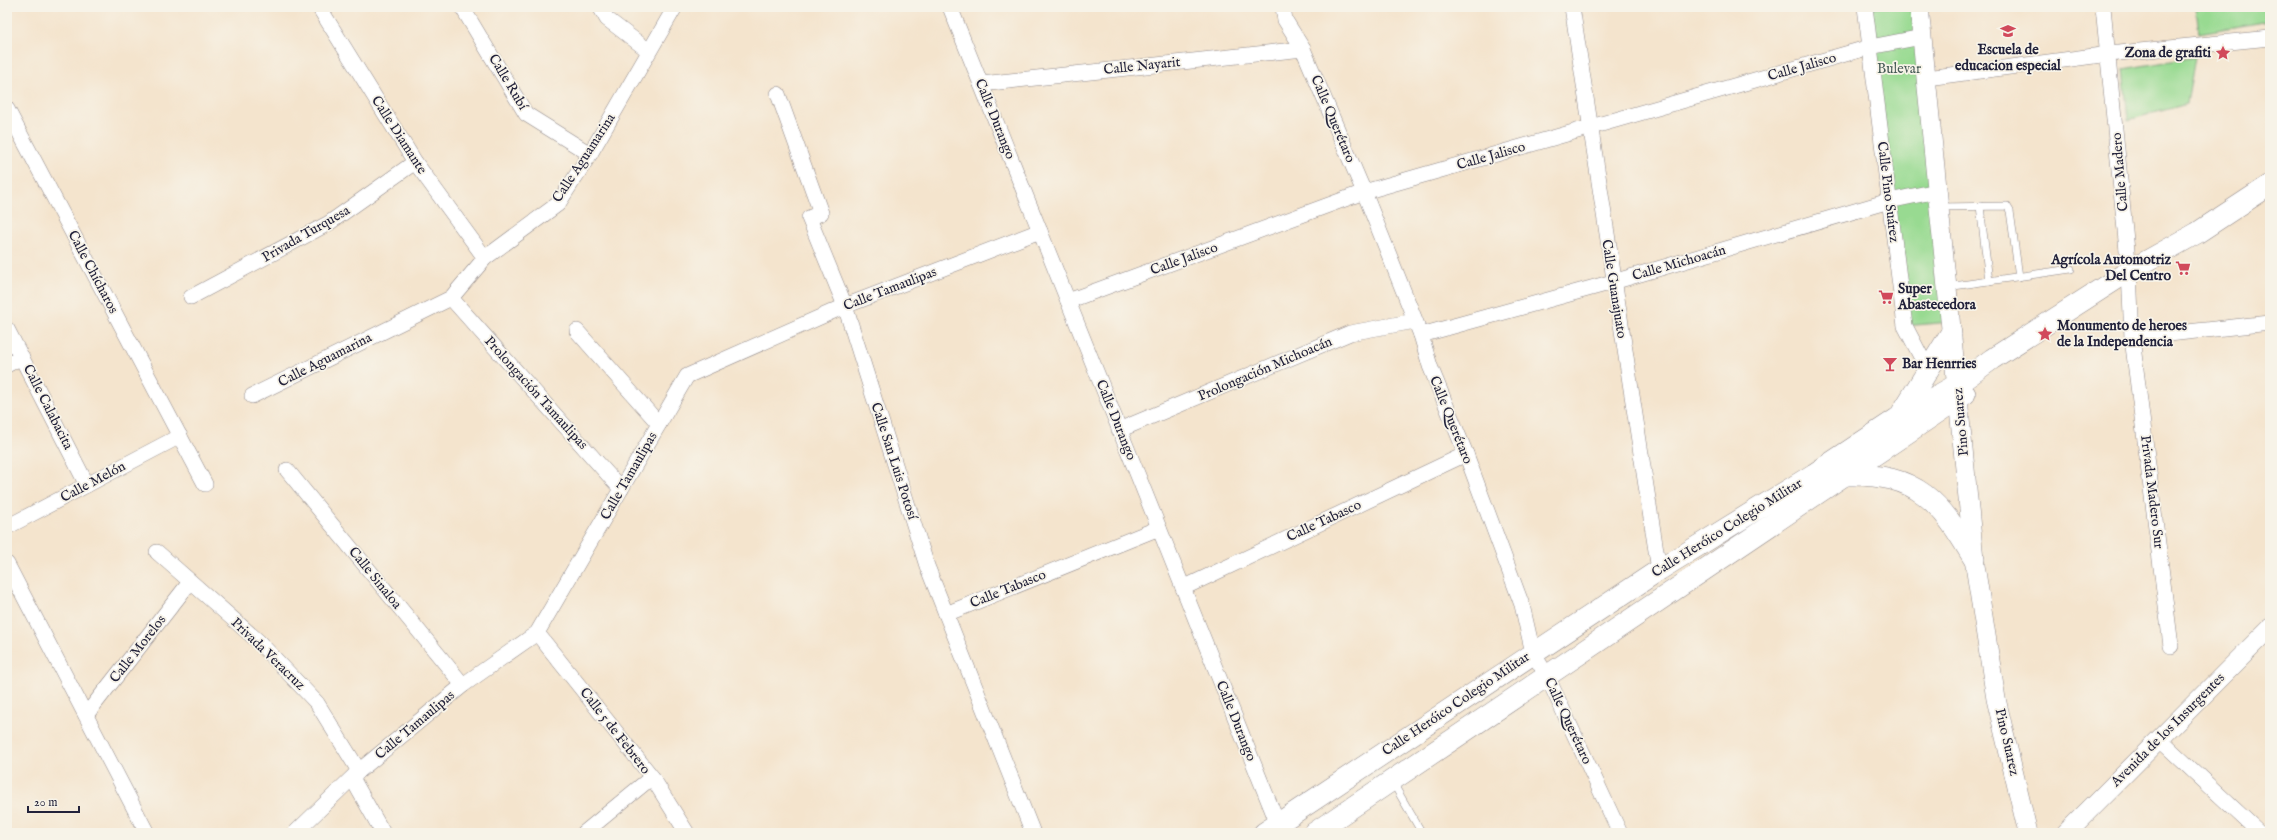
<svg xmlns="http://www.w3.org/2000/svg" width="2277" height="840" font-family="'IM FELL English',serif">
<rect width="100%" height="100%" fill="#f7f3e8"/>
<filter id="ink" filterUnits="userSpaceOnUse"><feTurbulence type="fractalNoise" baseFrequency=".025" numOctaves="2"/><feDisplacementMap in="SourceGraphic" scale="8" xChannelSelector="R" yChannelSelector="G"/><feConvolveMatrix kernelMatrix="1 2 1 2 8 2 1 2 1" color-interpolation-filters="sRGB"/></filter>
<filter id="wash" filterUnits="userSpaceOnUse"><feTurbulence type="fractalNoise" baseFrequency=".012" numOctaves="4" result="noise"/><feDisplacementMap in="SourceGraphic" scale="16" xChannelSelector="R" yChannelSelector="G"/><feGaussianBlur stdDeviation="0.9" result="paint"/><feColorMatrix in="noise" values="0 0 0 0 0 0 0 0 0 0 0 0 0 0 0 0 0 1.4 0 .05"/><feComposite in="paint" operator="in"/></filter>
<g filter="url(#wash)">
<rect width="100%" height="100%" fill="#f4e4cd"/>
<g fill="#98da91" stroke="#5d7e66">
<polygon points="1865,7 1919,7 1950,322 1905,326"/>
<polygon points="2196,7 2270,7 2270,21 2199,33"/>
<polygon points="2195,57 2187,104 2128,120 2123,69"/>
</g>
</g>
<g filter="url(#ink)">
<g fill="none" stroke-linecap="round" stroke-linejoin="round">
<g stroke="#8b8384" stroke-width="8">
<g id="service">
<polyline points="1980,206 1989,281"/>
<polyline points="1939,207 2007,206 2010,211 2019,277"/>
<polyline points="1947,287 2071,269"/>
<polyline points="1393,783 1422,833"/>
</g>
</g>
<g stroke="#8b8384" stroke-width="16">
<g id="minor">
<polyline points="319,7 415,162 485,258"/>
<polyline points="462,7 526,114 590,154"/>
<polyline points="600,7 607,19 649,51"/>
<polyline points="950,7 1281,832"/>
<polyline points="1283,7 1285,20 1303,49 1364,192 1421,335 1430,366 1466,454 1522,605 1533,653 1547,676 1620,833"/>
<polyline points="1572,7 1659,570"/>
<polyline points="1865,7 1905,326 1929,372"/>
<polyline points="2103,7 2129,271 2132,338 2171,646"/>
<polyline points="1927,78 2109,54 2270,38"/>
<polyline points="981,84 1303,49"/>
<polyline points="778,94 821,213 809,218 845,306 927,566 1033,833"/>
<polyline points="7,109 205,484"/>
<polyline points="191,297 329,223 415,162"/>
<polyline points="451,298 621,489"/>
<polyline points="1068,301 1364,192 1870,47 1922,37"/>
<polyline points="7,329 87,485"/>
<polyline points="577,331 659,424"/>
<polyline points="1421,335 1613,282 1889,201 1937,191"/>
<polyline points="2132,338 2270,323"/>
<polyline points="7,365 22,357"/>
<polyline points="252,396 451,298 485,258 558,204 590,154 675,7"/>
<polyline points="1119,430 1350,333 1415,321"/>
<polyline points="287,470 463,685"/>
<polyline points="7,527 180,436"/>
<polyline points="157,552 258,641 317,703 359,771"/>
<polyline points="7,564 147,833"/>
<polyline points="1183,588 1466,454"/>
<polyline points="946,614 1159,528"/>
<polyline points="537,633 652,777 687,833"/>
<polyline points="86,715 190,582"/>
<polyline points="2159,739 2260,833"/>
<polyline points="352,778 383,833"/>
<polyline points="295,833 359,771 463,685 537,633 687,376 845,306 1040,231"/>
<polyline points="584,833 652,777"/>
</g>
</g>
<g stroke="#8b8384" stroke-width="20">
<g id="tertiary">
<polyline points="1919,7 1974,559 1996,699 2028,833"/>
<polyline points="2066,833 2270,628"/>
</g>
</g>
<g stroke="#8b8384" stroke-width="22">
<g id="secondary">
<polyline points="1901,414 1951,333"/>
<path d="M1846 475C1918 473 1940 501 1974 559"/>
<polyline points="1264,833 1659,570 1814,474 1898,418 1958,384 1992,359 2129,271 2197,233 2270,185"/>
<polyline points="1314,833 1965,394"/>
</g>
</g>
<use href="#service" stroke="#fff" stroke-width="7"/>
<use href="#minor" stroke="#fff" stroke-width="15"/>
<use href="#tertiary" stroke="#fff" stroke-width="19"/>
<use href="#secondary" stroke="#fff" stroke-width="21"/>
</g>
</g>
<defs>
<g id="university-bare" transform="scale(1.2)"><path d="M0-5L7-2L0 1L-7-2ZM-4 1L0 2.5L4 1V4Q0 6-4 4Z" fill="#d1495b" stroke="#f7f3e8" stroke-width="2.5" paint-order="stroke"/></g>
<g id="sight-bare" transform="scale(1.2)"><path d="M0-6L1.8-2.2L6-1.7L2.9 1.2L3.7 5.4L0 3.3L-3.7 5.4L-2.9 1.2L-6-1.7L-1.8-2.2Z" fill="#d1495b" stroke="#f7f3e8" stroke-width="2.5" paint-order="stroke"/></g>
<g id="supermarket-bare" transform="scale(1.2)"><path d="M-6-5.5h2.5l.6 2H6L4.5 2H-2.5L-4.4-4H-6ZM-1.5 3.2a1.3 1.3 0 1 0 .1 0ZM3 3.2a1.3 1.3 0 1 0 .1 0Z" fill="#d1495b" stroke="#f7f3e8" stroke-width="2.5" paint-order="stroke"/></g>
<g id="bar-bare" transform="scale(1.2)"><path d="M-6-5H6L.8 .8V4.5H3.5V6h-7V4.5H-.8V.8Z" fill="#d1495b" stroke="#f7f3e8" stroke-width="2.5" paint-order="stroke"/></g>
</defs>
<g fill-rule="evenodd">
<use href="#university-bare" x="2008" y="31"/>
<use href="#sight-bare" x="2223" y="53"/>
<use href="#supermarket-bare" x="2183" y="268"/>
<use href="#supermarket-bare" x="1886" y="297"/>
<use href="#sight-bare" x="2045" y="334"/>
<use href="#bar-bare" x="1890" y="364"/>
</g>
<g text-anchor="middle" dominant-baseline="central" stroke-width="3.5" stroke-linejoin="round" paint-order="stroke">
<g font-size="14" font-weight="bold" fill="#22223b" stroke="#f7f3e8" text-anchor="start">
<text x="2008" y="50" text-anchor="middle">Escuela de<tspan x="2008" dy="16">educacion especial</tspan></text>
<text x="2211" y="53" text-anchor="end">Zona de grafiti</text>
<text x="2171" y="260" text-anchor="end">Agrícola Automotriz<tspan x="2171" dy="16">Del Centro</tspan></text>
<text x="1898" y="289">Super<tspan x="1898" dy="16">Abastecedora</tspan></text>
<text x="2057" y="326">Monumento de heroes<tspan x="2057" dy="16">de la Independencia</tspan></text>
<text x="1902" y="364">Bar Henrries</text>
</g>
<g font-size="14" fill="#22223b" stroke="#f7f3e8">
<text transform="translate(1142 66) rotate(-6)">Calle Nayarit</text>
<text transform="translate(1802 67) rotate(-16)">Calle Jalisco</text>
<text transform="translate(508 82) rotate(59)">Calle Rubí</text>
<text transform="translate(995 119) rotate(68)">Calle Durango</text>
<text transform="translate(1333 119) rotate(67)">Calle Querétaro</text>
<text transform="translate(399 135) rotate(57)">Calle Diamante</text>
<text transform="translate(1491 156) rotate(-16)">Calle Jalisco</text>
<text transform="translate(584 158) rotate(-57)">Calle Aguamarina</text>
<text transform="translate(2120 172) rotate(-95)">Calle Madero</text>
<text transform="translate(1888 192) rotate(83)">Calle Pino Suárez</text>
<text transform="translate(306 234) rotate(-30)">Privada Turquesa</text>
<text transform="translate(1184 259) rotate(-20)">Calle Jalisco</text>
<text transform="translate(1679 263) rotate(-16)">Calle Michoacán</text>
<text transform="translate(93 272) rotate(62)">Calle Chícharos</text>
<text transform="translate(890 289) rotate(-21)">Calle Tamaulipas</text>
<text transform="translate(1614 289) rotate(81)">Calle Guanajuato</text>
<text transform="translate(325 360) rotate(-27)">Calle Aguamarina</text>
<text transform="translate(1265 369) rotate(-23)">Prolongación Michoacán</text>
<text transform="translate(536 393) rotate(48)">Prolongación Tamaulipas</text>
<text transform="translate(48 407) rotate(63)">Calle Calabacita</text>
<text transform="translate(1116 420) rotate(68)">Calle Durango</text>
<text transform="translate(1451 420) rotate(68)">Calle Querétaro</text>
<text transform="translate(1961 422) rotate(-95)">Pino Suarez</text>
<text transform="translate(894 461) rotate(72)">Calle San Luis Potosí</text>
<text transform="translate(629 476) rotate(-60)">Calle Tamaulipas</text>
<text transform="translate(93 482) rotate(-28)">Calle Melón</text>
<text transform="translate(2152 492) rotate(83)">Privada Madero Sur</text>
<text transform="translate(1324 521) rotate(-25)">Calle Tabasco</text>
<text transform="translate(1727 528) rotate(-32)">Calle Heróico Colegio Militar</text>
<text transform="translate(375 578) rotate(51)">Calle Sinaloa</text>
<text transform="translate(1008 589) rotate(-22)">Calle Tabasco</text>
<text transform="translate(138 649) rotate(-52)">Calle Morelos</text>
<text transform="translate(268 654) rotate(44)">Privada Veracruz</text>
<text transform="translate(1456 704) rotate(-34)">Calle Heróico Colegio Militar</text>
<text transform="translate(1236 721) rotate(68)">Calle Durango</text>
<text transform="translate(1568 721) rotate(65)">Calle Querétaro</text>
<text transform="translate(415 725) rotate(-40)">Calle Tamaulipas</text>
<text transform="translate(2168 730) rotate(-45)">Avenida de los Insurgentes</text>
<text transform="translate(615 731) rotate(52)">Calle 5 de Febrero</text>
<text transform="translate(2007 742) rotate(77)">Pino Suarez</text>
</g>
<g font-size="14" fill="#455955" stroke="#f7f3e8">
<text x="1899" y="69">Bulevar</text>
</g>
</g>
<rect width="2277" height="840" fill="none" stroke="#f7f3e8" stroke-width="24"/>
<path d="M28 806v6h51v-6" fill="none" stroke="#22223b" stroke-width="2"/>
<text x="34" y="806" font-size="12" fill="#22223b" stroke="#f7f3e8" stroke-width="3" paint-order="stroke">20 m</text>
</svg>
